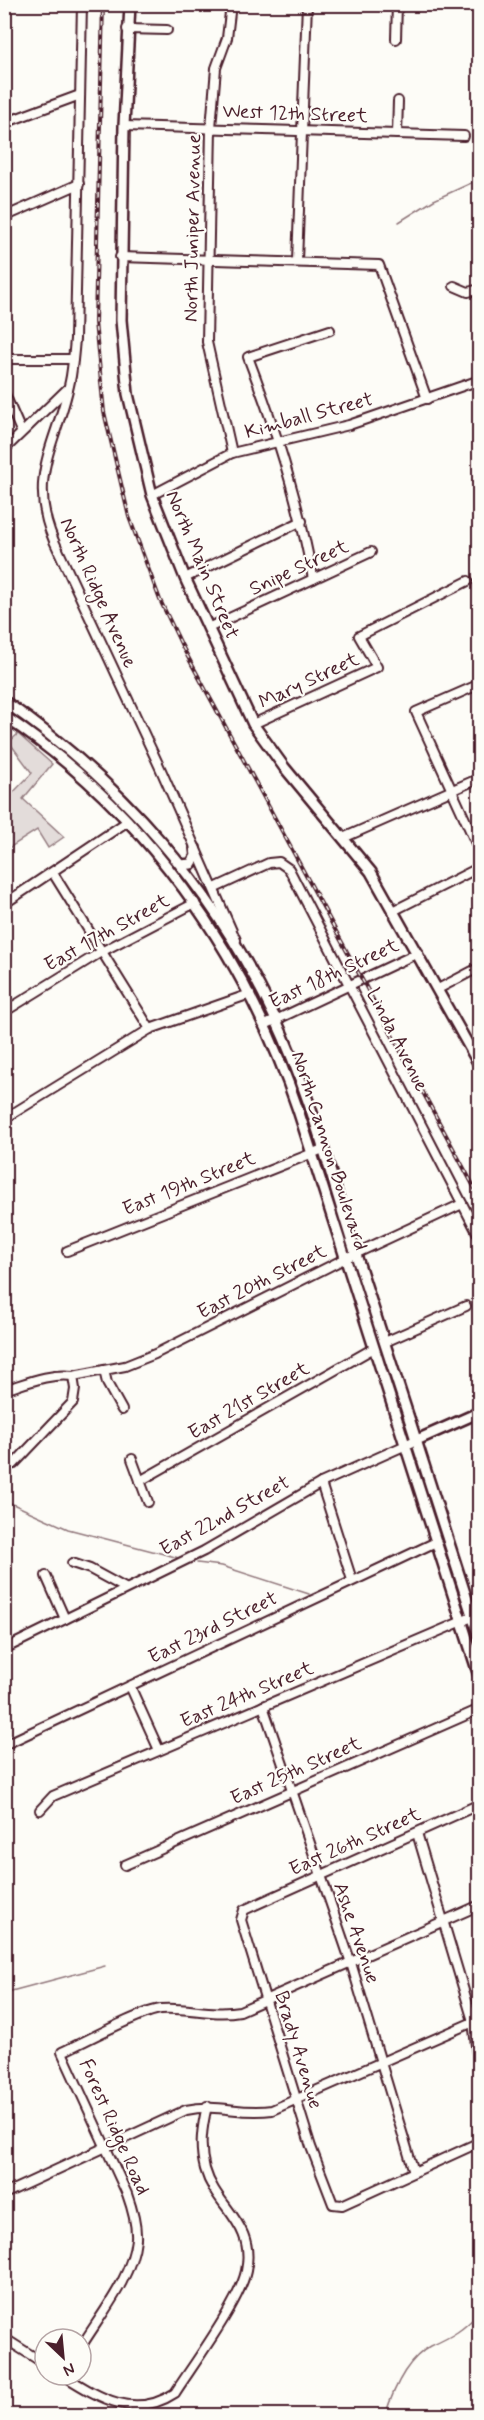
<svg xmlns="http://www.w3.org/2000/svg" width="484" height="2420" font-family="Mynerve,sans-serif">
<rect width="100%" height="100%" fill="#fdfcf7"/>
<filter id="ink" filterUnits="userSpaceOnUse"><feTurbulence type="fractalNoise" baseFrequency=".0167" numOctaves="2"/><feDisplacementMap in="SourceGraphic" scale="12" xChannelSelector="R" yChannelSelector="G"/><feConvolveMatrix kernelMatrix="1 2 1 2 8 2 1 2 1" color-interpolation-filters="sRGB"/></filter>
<g filter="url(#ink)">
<polygon fill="#e3dcda" stroke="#967e82" stroke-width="1.5" points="18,734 52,764 23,799 64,837 48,848 37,830 9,848 5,840 5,801 32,773 9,742"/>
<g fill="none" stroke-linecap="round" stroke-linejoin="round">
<g stroke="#91777b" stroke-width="1.5">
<polyline points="399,222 434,200 480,179"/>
<polyline points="4,1500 68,1529 179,1558"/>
<polyline points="197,1563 222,1566 309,1594"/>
<polyline points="4,1993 105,1966"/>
<path d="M385 2416C393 2390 406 2359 431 2346 453 2336 463 2330 480 2312"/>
</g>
<g stroke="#4a1f2b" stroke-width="12">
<g id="minor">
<path d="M82 4 75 339C74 351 73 363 71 376 60 439 25 474 54 541L161 770 236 940"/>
<polyline points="231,4 227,38 216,68 211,128 207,342 232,453"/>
<polyline points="127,29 167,30"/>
<polyline points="396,39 397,4"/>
<polyline points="4,123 80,95"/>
<polyline points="124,126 464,136"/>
<polyline points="397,134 398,101"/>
<polyline points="4,217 79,184"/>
<polyline points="120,257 379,265 427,399"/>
<polyline points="297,261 307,4"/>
<polyline points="454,286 468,292 480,289"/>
<polyline points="4,359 73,359"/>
<polyline points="4,392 21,431"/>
<polyline points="4,450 66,390"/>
<polyline points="152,495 232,453 349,425 480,380"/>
<polyline points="185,578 302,521"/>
<path d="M313 579C299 502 276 430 248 357L330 330"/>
<polyline points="208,628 371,552"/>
<polyline points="480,684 416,712 480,852"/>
<polyline points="253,724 377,667 359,636 468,581"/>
<polyline points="343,838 480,778"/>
<polyline points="53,873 150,1029"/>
<polyline points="215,888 269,863 279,862 289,869 480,1238"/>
<polyline points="4,904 128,821"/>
<polyline points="395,910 480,867"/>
<polyline points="438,989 480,967"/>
<polyline points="4,1012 101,952 195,903"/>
<polyline points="265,1025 418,953"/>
<polyline points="4,1119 150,1029 250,994"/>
<polyline points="67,1251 323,1149"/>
<polyline points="385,1342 466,1306"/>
<polyline points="104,1370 107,1383 122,1410"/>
<polyline points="73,1376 125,1366 155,1354 346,1258 462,1204"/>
<path d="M4 1390C27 1383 49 1373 73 1376L75 1389 73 1402 14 1464 4 1466"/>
<polyline points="132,1459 148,1502"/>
<polyline points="140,1481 374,1348"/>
<polyline points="321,1483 352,1580"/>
<polyline points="72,1563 90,1569 125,1588"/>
<polyline points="46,1576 65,1619"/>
<polyline points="4,1649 204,1551 321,1483 406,1445"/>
<polyline points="130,1686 159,1750"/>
<polyline points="263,1706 351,1963 414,2172"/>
<polyline points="4,1745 436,1542"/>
<polyline points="480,1804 244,1910 241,1920 311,2147 333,2204 342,2205 480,2142"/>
<polyline points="40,1810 53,1796 472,1617"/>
<polyline points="417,1833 473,2021 480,2079"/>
<polyline points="125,1865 480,1709"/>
<path d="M4 2194 186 2110C220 2103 239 2115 272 2110L480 2019"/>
<polyline points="4,2338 45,2364"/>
<path d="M81 2347C101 2314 132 2278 136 2239 137 2224 132 2208 127 2194L62 2052C84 2042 141 2011 161 2009 188 2007 212 2016 240 2011L480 1905"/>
<path d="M63 2375C100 2398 134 2420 175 2393 193 2365 240 2301 246 2271 256 2223 216 2208 205 2169 199 2147 202 2127 207 2106"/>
</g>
</g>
<g stroke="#4a1f2b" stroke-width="14">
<g id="major">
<polyline points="130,4 124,126 121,320 128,394 152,495 185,578 253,724 284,767 371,872 480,1066"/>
<path d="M4 701C121 782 215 889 275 1018 312 1097 332 1182 359 1264 400 1389 440 1515 480 1640"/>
<path d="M4 716C145 810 244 951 298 1110L480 1679"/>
<polyline points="181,865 191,864 196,856 195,848"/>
<polyline points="410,1443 480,1412"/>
</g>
</g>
<use href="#minor" stroke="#fdfcf7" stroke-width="8"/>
<use href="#major" stroke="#fdfcf7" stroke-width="9"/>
<g stroke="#4a1f2b" stroke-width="4">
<polyline id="rail" points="103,4 95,322 104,412 129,517 160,600 182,646 480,1198"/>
</g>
<use href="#rail" stroke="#fdfcf7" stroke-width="1.5" stroke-dasharray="4.5" stroke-linecap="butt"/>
</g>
</g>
<g text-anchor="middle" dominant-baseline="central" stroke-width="4.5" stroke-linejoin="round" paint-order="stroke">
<g font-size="20" fill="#4a1f2b" stroke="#fdfcf7">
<text transform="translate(295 114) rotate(2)">West 12th Street</text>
<text transform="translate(193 228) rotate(-89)">North Juniper Avenue</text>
<text transform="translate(309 416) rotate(-15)">Kimball Street</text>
<text transform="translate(202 565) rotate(67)">North Main Street</text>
<text transform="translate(299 568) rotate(-25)">Snipe Street</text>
<text transform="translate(98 593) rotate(66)">North Ridge Avenue</text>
<text transform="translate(309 681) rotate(-25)">Mary Street</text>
<text transform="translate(107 933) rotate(-29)">East 17th Street</text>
<text transform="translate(334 974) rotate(-25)">East 18th Street</text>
<text transform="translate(397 1040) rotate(63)">Linda Avenue</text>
<text transform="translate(329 1151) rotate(72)">North Cannon Boulevard</text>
<text transform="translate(189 1184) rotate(-22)">East 19th Street</text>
<text transform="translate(262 1282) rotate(-27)">East 20th Street</text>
<text transform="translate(249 1401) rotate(-30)">East 21st Street</text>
<text transform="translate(225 1516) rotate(-29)">East 22nd Street</text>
<text transform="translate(213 1628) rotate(-26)">East 23rd Street</text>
<text transform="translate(247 1695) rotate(-23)">East 24th Street</text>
<text transform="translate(296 1771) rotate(-24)">East 25th Street</text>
<text transform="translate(355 1842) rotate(-24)">East 26th Street</text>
<text transform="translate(356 1933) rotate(71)">Ashe Avenue</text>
<text transform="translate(298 2050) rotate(73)">Brady Avenue</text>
<text transform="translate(114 2127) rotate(66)">Forest Ridge Road</text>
</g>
</g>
<rect width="484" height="2420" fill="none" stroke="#fdfcf7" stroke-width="24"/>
<rect x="12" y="12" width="460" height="2396" fill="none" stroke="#4a1f2b" stroke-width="2" filter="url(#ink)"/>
<g transform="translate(63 2357) rotate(154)"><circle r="28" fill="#fdfcf7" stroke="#b5a4a5" stroke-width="1.5"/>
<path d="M0-4.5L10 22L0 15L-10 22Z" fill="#4a1f2b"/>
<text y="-9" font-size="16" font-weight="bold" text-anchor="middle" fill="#4a1f2b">N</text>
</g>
</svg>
